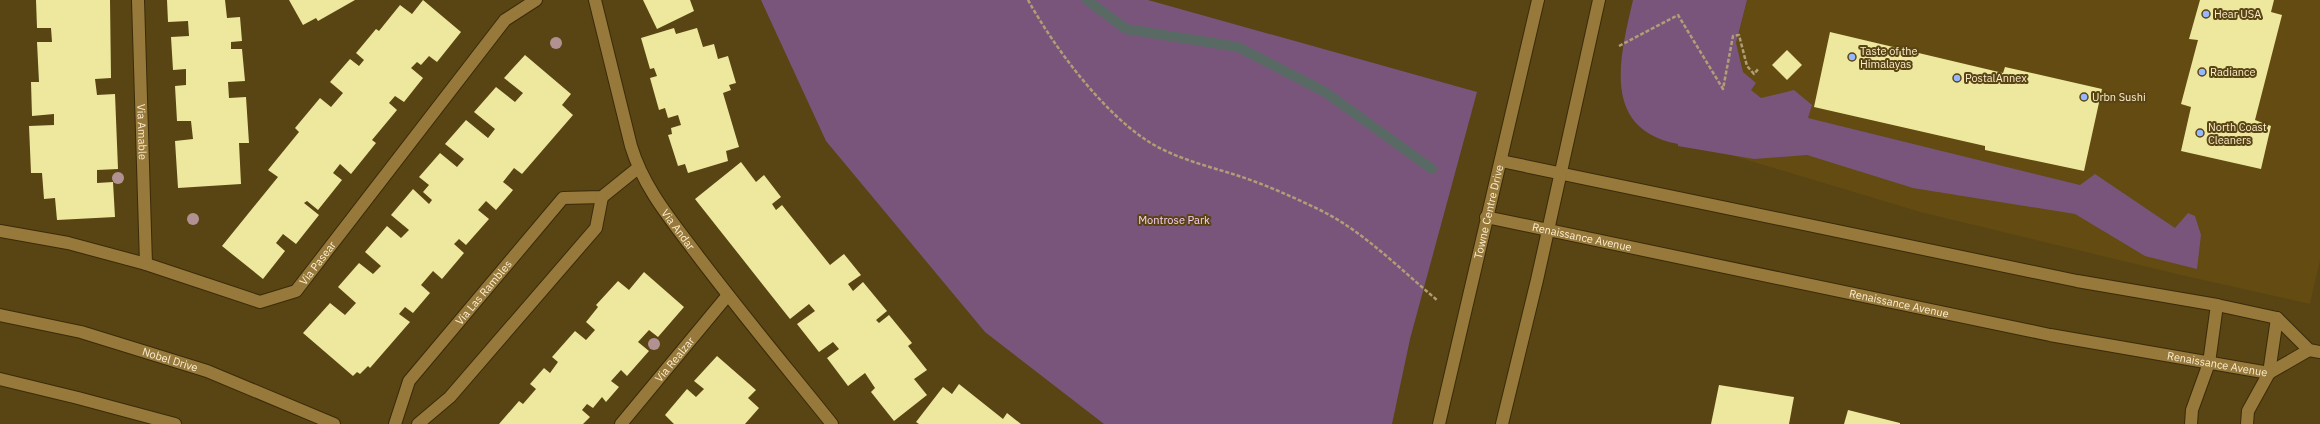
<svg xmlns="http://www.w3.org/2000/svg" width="2320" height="424" font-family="'IBM Plex Sans',sans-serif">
<rect width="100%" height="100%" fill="#594413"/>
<polygon fill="#634b12" points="1747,0 2320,0 2320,260 2310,304 2185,276 1920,212 1717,151 1736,43"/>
<g fill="#79557b">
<polygon points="761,0 1148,0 1477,92 1410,339 1392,424 1104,424 985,332 826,141"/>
<path d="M1633 0H1747L1736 43 1743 72 1756 83 1751 90 1761 98 1794 90 1812 105 1808 118 2080 185 2095 174 2175 228 2188 213 2195 216 2201 235 2197 269 2145 256 2075 214 1913 188 1807 155 1754 159 1678 146V144C1600 129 1620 57 1633 0Z"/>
</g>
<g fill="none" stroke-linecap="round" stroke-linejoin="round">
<polyline stroke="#586a63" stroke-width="10" points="1087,0 1126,29 1238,47 1325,92 1432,169"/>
</g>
<g fill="#ede89e">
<polygon points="36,0 110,0 111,78 95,79 97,95 115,94 118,169 97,170 97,183 113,182 115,217 57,220 55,198 44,199 42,173 31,173 29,126 54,125 54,114 32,116 31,82 39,82 37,42 52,42 51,28 37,28"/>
<polygon points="167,0 225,0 227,18 240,17 242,41 231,42 231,49 242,49 245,81 228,82 229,98 246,97 249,143 239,143 241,184 178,188 175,141 193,139 191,121 177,121 175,86 186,85 186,69 173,70 171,37 189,36 188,21 168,22"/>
<polygon points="289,0 355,0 318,21 316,18 303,25"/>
<polygon points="423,0 461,32 437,62 429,56 421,65 417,62 411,68 423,78 404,102 395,96 389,103 397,110 372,140 376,143 351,174 340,164 333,173 342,180 318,210 307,201 304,203 319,215 296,244 283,234 276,243 285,251 263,279 222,246 278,177 268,170 299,132 295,128 320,98 331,107 343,93 330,82 350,59 359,66 364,60 356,53 376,29 379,31 400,5 412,14"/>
<polygon points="643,0 690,0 694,11 657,29"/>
<polygon points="2200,0 2274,0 2271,12 2282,15 2255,120 2271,126 2261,169 2181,151 2191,107 2181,104 2198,40 2189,39"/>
<polygon points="674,28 676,34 697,28 703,47 714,44 718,59 728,56 736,83 729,85 731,90 723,93 739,147 726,151 728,161 688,173 685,164 678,166 668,135 672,134 671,128 681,125 678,115 668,118 665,108 659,110 650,78 657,76 654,68 650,69 641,38"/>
<polygon points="1830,32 2003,73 2005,67 2102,89 2084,171 1985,150 1985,146 1814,107"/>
<polygon points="1787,50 1802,65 1787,80 1772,65"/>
<polygon points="525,55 571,94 562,105 573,115 522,174 514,168 503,182 513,190 496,210 486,201 478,210 489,219 466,245 459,239 454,244 464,253 442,279 433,271 421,285 430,293 413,313 405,307 399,314 410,322 370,368 368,366 360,374 357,372 353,376 303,333 330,303 345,315 356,303 338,287 359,263 373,274 381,266 365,252 387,226 401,238 409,230 391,215 413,189 429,204 432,200 423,192 429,185 419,177 440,153 457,167 464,159 445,144 466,120 488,138 495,129 474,112 496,87 515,102 523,93 504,78"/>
<polygon points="741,162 756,182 764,175 781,197 772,204 776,210 782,205 830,265 844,254 861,275 848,284 853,291 863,282 887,311 876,320 879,323 889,315 912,343 908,346 927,370 914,379 927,395 894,421 871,392 875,388 865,373 848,386 827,358 839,349 833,342 819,352 797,324 815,311 809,304 790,319 695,199"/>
<polygon points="644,272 684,307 658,337 649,330 638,342 649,351 627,376 621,370 611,381 619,387 606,402 602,397 593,408 587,404 582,410 590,417 583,424 499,424 519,401 523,404 536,389 530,384 544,368 550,373 558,362 552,357 575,331 586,340 595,330 586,322 598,307 596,305 618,281 629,290"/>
<polygon points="717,356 756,390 748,398 759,408 745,424 674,424 665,415 687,389 696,397 704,389 694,381"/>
<polygon points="959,384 1003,419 1007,413 1021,424 919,424 916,422 943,387 952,394"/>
<polygon points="1719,385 1794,397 1789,424 1711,424"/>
<polygon points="1848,410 1900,423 1900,424 1844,424"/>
</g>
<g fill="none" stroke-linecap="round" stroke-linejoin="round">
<g stroke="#3a2b09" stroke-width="14">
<g id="lane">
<polyline points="2191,424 2192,410 2209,363 2217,305"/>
<polyline points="2247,424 2248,411 2269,373 2277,318"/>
</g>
</g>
<g stroke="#3a2b09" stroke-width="14">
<g id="street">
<path id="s1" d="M138 0 146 264"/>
<path id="s2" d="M595 0 631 146C644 189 672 221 698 256 741 313 787 368 832 424"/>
<path id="s3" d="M0 231 68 243 146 264 260 302 296 291 505 20 536 0"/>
<path id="s4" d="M395 424 409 381 563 198 602 197 638 168"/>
<polyline points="418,424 450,397 596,228 602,197"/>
<path id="s5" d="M621 424 728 295"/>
</g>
</g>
<g stroke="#3a2b09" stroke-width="14">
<g id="secondary">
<polyline points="1501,161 2077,281 2217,305 2277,318 2309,350 2320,352"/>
<path id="s6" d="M1486 217 2050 335 2269 373 2309 350"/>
<path id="s7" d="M0 315 81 332 207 371 334 424"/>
<polyline points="0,379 78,398 175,424"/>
<path id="s8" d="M1439 424 1538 0"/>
<polyline points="1502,424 1537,280 1599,0"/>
</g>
</g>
<g stroke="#b09e76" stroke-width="2.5" stroke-dasharray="4 2" stroke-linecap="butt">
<path d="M1028 0C1054 47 1101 110 1146 140 1173 158 1208 166 1239 176 1266 185 1293 197 1320 210 1363 231 1400 269 1437 300"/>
<polyline points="1619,46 1678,15 1723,89 1733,36 1739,35 1747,66 1754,74 1759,68"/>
</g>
<use href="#lane" stroke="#96793b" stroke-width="12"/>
<use href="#street" stroke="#96793b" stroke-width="12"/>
<use href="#secondary" stroke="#96793b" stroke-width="12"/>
</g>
<g fill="#b29193">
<circle cx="556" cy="43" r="6"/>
<circle cx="118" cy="178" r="6"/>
<circle cx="193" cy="219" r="6"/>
<circle cx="654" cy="344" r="6"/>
</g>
<g fill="#96b6fd" stroke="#594413" stroke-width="1.5">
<circle cx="2206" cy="14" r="4"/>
<circle cx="1852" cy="57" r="4"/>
<circle cx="2202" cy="72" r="4"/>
<circle cx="1957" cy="78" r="4"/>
<circle cx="2084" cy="97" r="4"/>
<circle cx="2200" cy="133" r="4"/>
</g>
<g text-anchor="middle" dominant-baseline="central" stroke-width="4" stroke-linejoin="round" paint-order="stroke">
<g font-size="11" fill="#fdeece" stroke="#594413" text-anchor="start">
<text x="2214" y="14">Hear USA</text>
<text x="1860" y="51">Taste of the<tspan x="1860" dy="13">Himalayas</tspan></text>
<text x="2210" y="72">Radiance</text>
<text x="1965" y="78">PostalAnnex</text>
<text x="2092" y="97">Urbn Sushi</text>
<text x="2208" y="127">North Coast<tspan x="2208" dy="13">Cleaners</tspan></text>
</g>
<g font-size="11" fill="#fdeece" stroke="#594413">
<text stroke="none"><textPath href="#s1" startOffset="132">Via Amable</textPath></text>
<text stroke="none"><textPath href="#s8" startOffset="218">Towne Centre Drive</textPath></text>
<text stroke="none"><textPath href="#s2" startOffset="247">Via Andar</textPath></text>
<text stroke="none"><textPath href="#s6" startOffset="98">Renaissance Avenue</textPath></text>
<text stroke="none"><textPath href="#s3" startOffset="343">Via Pasear</textPath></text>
<text stroke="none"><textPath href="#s4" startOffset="161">Via Las Rambles</textPath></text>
<text stroke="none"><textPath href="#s6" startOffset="422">Renaissance Avenue</textPath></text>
<text stroke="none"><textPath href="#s7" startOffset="176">Nobel Drive</textPath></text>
<text stroke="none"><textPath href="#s5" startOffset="84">Via Realzar</textPath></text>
<text stroke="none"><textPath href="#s6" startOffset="746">Renaissance Avenue</textPath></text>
</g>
<g font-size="11" fill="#fbd0fc" stroke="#594413">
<text x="1174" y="220">Montrose Park</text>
</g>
</g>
</svg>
